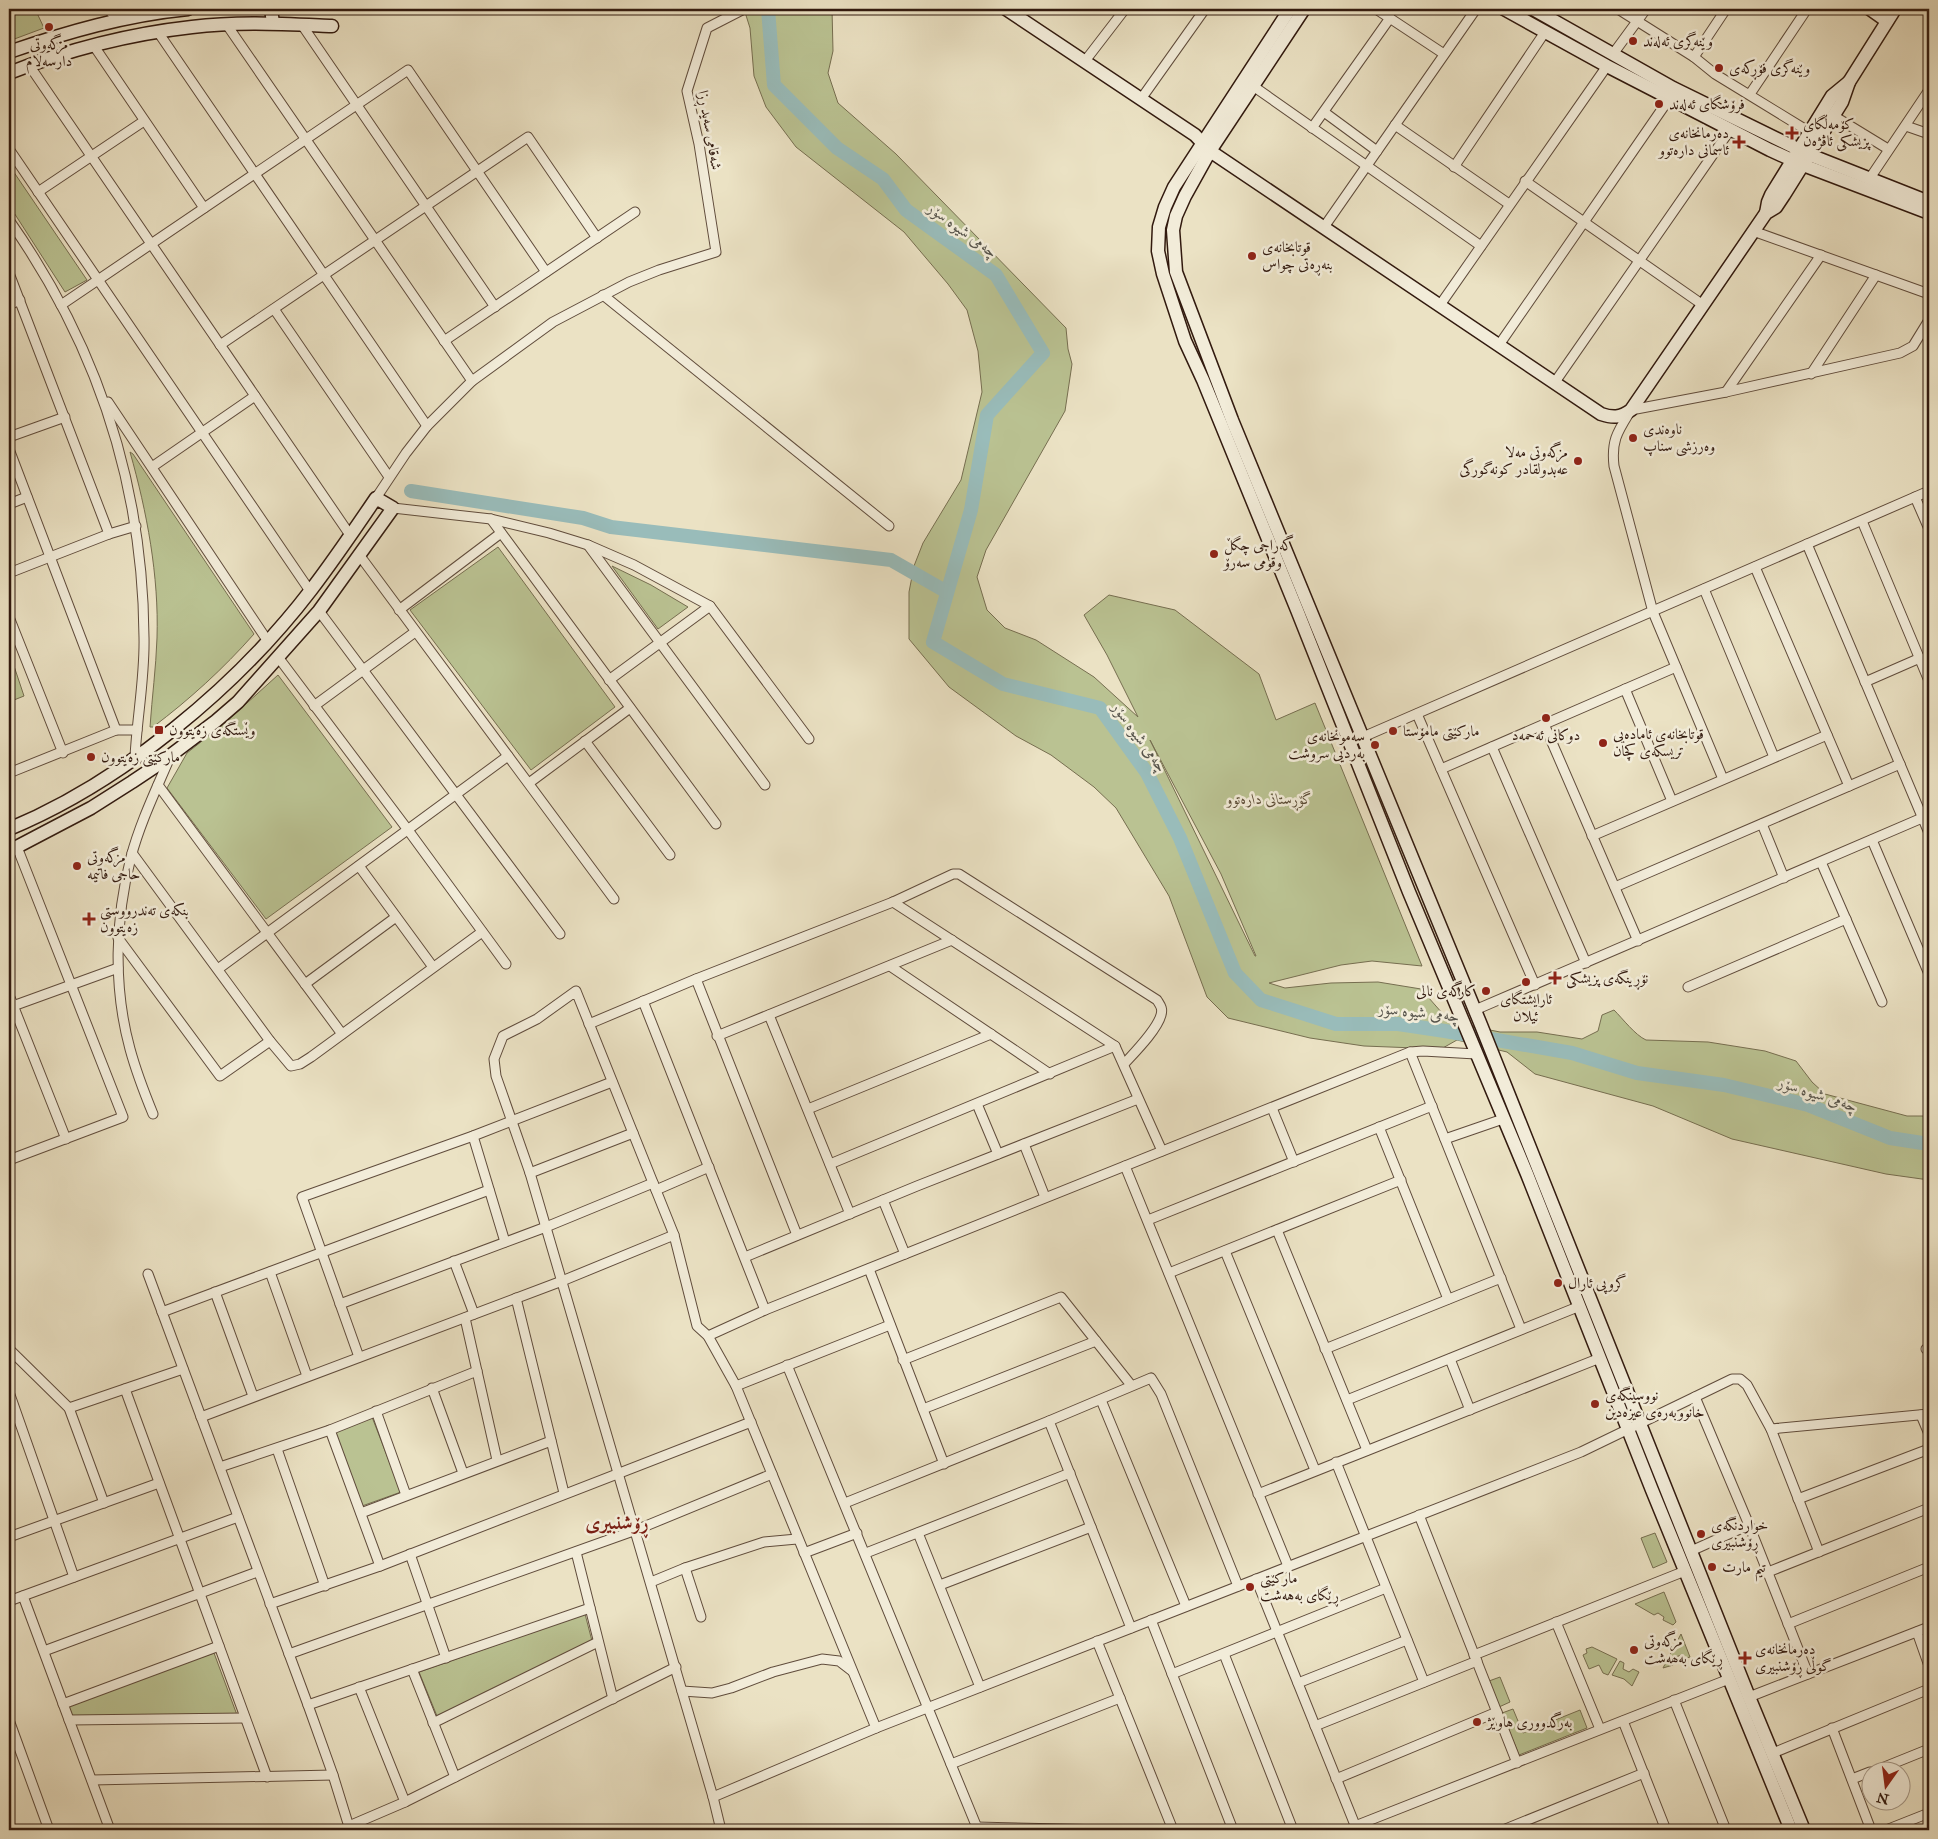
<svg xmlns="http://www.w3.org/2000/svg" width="1938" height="1839" font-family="'IM FELL Great Primer',Amiri,serif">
<rect width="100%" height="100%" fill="#ebe2c4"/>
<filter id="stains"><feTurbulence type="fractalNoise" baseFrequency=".004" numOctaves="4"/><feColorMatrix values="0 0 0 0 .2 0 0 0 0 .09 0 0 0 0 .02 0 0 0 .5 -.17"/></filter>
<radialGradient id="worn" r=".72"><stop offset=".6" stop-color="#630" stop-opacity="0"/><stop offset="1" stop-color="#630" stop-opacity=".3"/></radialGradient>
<g fill="#bac292" stroke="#766e50" fill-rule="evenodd">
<polygon points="14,9 38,9 37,13 44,28 9,41 9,13"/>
<path d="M744 9H832L833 51 828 73 838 103 896 154 1066 328 1068 349 1072 364 1065 411 986 550 977 577 987 610 1005 628 1036 640 1094 677 1138 717 1107 655 1084 615 1109 595 1175 610 1259 674 1276 720 1315 703 1422 966 1372 961 1341 965 1269 983 1285 988 1331 983 1378 982 1421 989 1450 1022 1500 1032H1537L1582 1039 1598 1031 1602 1015 1614 1010C1623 1019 1635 1035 1646 1040L1708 1042 1765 1051 1796 1061 1812 1082 1825 1094 1907 1116H1929V1180L1886 1174 1732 1139 1653 1106 1535 1074 1507 1052 1457 1040 1441 1049 1364 1046 1310 1038 1228 1018 1207 997 1169 896 1116 808 1094 787 1051 755 1016 736 949 687 909 639V592L914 566 923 543 961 480 982 392 978 351 967 310 948 284 904 232 796 147 766 107 754 76 750 28ZM1150 740 1221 874 1256 956H1255Z"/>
<polygon points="9,165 87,280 65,292 9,205"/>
<path d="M130 452 133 454 254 634C223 669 190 699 153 727H150C152 697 156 668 157 638 159 576 147 512 130 452Z"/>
<polygon points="498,547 615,707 531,770 410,610"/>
<polygon points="612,566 651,585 688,607 658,629"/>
<polygon points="9,651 24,696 9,702"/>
<polygon points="278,675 392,827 266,919 167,788 187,753 226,722"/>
<polygon points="372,1417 401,1492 362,1506 333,1432"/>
<polygon points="1655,1533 1667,1562 1653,1568 1641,1538"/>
<polygon points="1664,1592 1676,1622 1673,1625 1663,1620 1664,1617 1658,1613 1654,1615 1635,1604"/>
<polygon points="585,1614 592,1641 437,1716 419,1672"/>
<polygon points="1681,1634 1690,1657 1683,1659 1681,1655 1671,1659 1673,1665 1663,1668"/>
<polygon points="1592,1647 1617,1659 1608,1675 1603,1673 1599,1665 1589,1669 1583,1655 1587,1653 1586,1649"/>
<polygon points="214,1653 237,1715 71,1718 67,1705"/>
<polygon points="1620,1661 1624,1663 1623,1669 1629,1672 1633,1669 1639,1672 1632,1686 1624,1679 1612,1675"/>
<polygon points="1500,1677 1510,1702 1499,1707 1489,1681"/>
<polygon points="1513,1709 1523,1733 1580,1710 1587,1728 1519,1755 1502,1713"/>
</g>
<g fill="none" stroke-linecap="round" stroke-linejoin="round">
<g stroke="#99bcba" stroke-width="14">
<polyline points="768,9 774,85 837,148 883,179 906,210 996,275 1043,353 987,415 971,510 933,642 1003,684 1100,708 1147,773 1180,838 1235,973 1261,1000 1336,1024 1398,1024 1445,1031 1572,1053 1637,1073 1724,1085 1808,1105 1890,1138 1929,1144"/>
<polyline points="411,491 583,518 611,527 891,560 947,592"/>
</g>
<g stroke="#604c3c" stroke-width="11">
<g id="street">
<polyline points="108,9 117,19"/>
<polyline points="1376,9 1444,54"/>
<polyline points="1618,9 1694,57 1715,74 1808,131"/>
<polyline points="227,25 472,381"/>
<polyline points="302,25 495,307"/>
<polyline points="158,32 427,426"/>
<polyline points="94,46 204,208"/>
<polyline points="1613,54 1646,9"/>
<polyline points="1694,57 1726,9"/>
<polyline points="1085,61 1125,9"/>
<polyline points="29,65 350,535"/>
<polyline points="1253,86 1481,246"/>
<polyline points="1750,94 1807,9"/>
<polyline points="1141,99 1205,9"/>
<polyline points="1324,112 1377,151"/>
<polyline points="1834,116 1888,149"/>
<polyline points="1395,125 1509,204"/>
<polyline points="1906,126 1929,134"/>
<polyline points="1312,128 1390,18"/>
<polyline points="9,149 310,591"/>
<polyline points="1454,167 1545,32"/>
<polyline points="1870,178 1929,90"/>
<polyline points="1525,181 1703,305"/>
<polyline points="38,192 144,121"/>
<path d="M9 220C97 345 143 484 144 637 145 677 137 717 135 757"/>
<polyline points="1324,227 1476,9"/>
<polyline points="1753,231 1929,294"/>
<polyline points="9,273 109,534"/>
<polyline points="603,295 889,526"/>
<polyline points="9,305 20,300"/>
<polyline points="61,305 408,70 546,272"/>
<polyline points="1440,305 1607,66"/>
<polyline points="274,309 389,477"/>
<polyline points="444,341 635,212"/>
<polyline points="220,345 528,137 597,238"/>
<polyline points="1499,345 1669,99"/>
<polyline points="1811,374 1876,275"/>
<polyline points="1555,382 1730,130"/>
<polyline points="1726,392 1821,255"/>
<polyline points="108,402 267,640"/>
<polyline points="9,437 65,417"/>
<polyline points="9,449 116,730"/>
<polyline points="152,467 255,396"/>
<polyline points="1915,497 1929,529"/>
<polyline points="376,498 406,453 427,426 472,381 553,322 629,282 659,270 716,252 699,144 687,91 707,28 744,9"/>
<polyline points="9,504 27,497"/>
<polyline points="393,508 491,519 549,533 588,545 634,565 710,606 809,739"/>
<polyline points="491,519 716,824"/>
<polyline points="1862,521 1929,681"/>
<polyline points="1807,544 1929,833"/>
<polyline points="588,545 765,785"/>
<polyline points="360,556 614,899"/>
<polyline points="1755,567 1849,786"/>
<polyline points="9,573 109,534 136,526"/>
<polyline points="1704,589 1774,757"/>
<polyline points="399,610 501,533"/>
<polyline points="319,611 560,934"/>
<polyline points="9,617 63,753"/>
<polyline points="278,657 408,830 506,964"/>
<polyline points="609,680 710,606"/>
<polyline points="1865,682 1920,658"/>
<polyline points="1625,689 1672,801"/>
<polyline points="314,706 415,632"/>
<polyline points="1417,714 1535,985"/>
<polyline points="1544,724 1638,941"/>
<polyline points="1363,737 1929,491"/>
<polyline points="585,741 670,855"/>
<polyline points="1492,747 1586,963"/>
<polyline points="1441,769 1676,667"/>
<polyline points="9,773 116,730 137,730"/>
<path d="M1723 779 1653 612 1614 466C1611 440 1618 431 1631 410L1726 392 1900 353 1913 346 1929 320"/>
<polyline points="529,783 630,708"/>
<polyline points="158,785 342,1034"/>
<polyline points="1762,824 1784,878"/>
<polyline points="1592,836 1827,735"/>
<polyline points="1872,840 1929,974"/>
<polyline points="132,853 270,1041 291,1066 300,1064 311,1057 482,932"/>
<polyline points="1821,862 1882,1002"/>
<polyline points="359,866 433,967"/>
<polyline points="1615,887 1900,764"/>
<polyline points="893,902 1115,1046 1162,1151"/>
<polyline points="118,938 220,1076 270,1041"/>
<polyline points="890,966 1050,1074"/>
<polyline points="218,969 508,756"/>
<polyline points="696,979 797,1235"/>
<polyline points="305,984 396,917"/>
<polyline points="1688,987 1846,919"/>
<polyline points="9,995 66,1139"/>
<polyline points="643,1001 765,1310"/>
<polyline points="13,1006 118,968"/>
<polyline points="1475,1010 1929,815"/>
<polyline points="769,1015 850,1214"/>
<path d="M589 1024 696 979 893 902 953 874H959L1157 1000C1160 1005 1163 1008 1161 1015 1157 1030 1135 1052 1124 1064"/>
<polyline points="717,1036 952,940"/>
<polyline points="1410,1052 1521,1329"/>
<polyline points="977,1104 998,1154"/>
<polyline points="1272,1108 1294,1162"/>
<polyline points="808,1109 991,1034"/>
<path d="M153 1114C144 1092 136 1071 130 1049 113 987 115 919 131 857 140 823 156 790 170 757"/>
<polyline points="1379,1127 1448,1299"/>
<polyline points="473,1136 505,1242"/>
<polyline points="1445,1139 1503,1119"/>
<polyline points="1024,1144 1045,1197"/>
<polyline points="9,1160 123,1117 17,847"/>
<polyline points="830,1164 1115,1046"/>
<polyline points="1125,1166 1288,1566"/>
<polyline points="530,1173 633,1133"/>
<polyline points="656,1190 709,1167"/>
<polyline points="883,1200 905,1254"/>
<polyline points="1148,1220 1432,1106"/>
<polyline points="1277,1230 1367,1450"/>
<polyline points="1225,1251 1315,1470"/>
<polyline points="745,1257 917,1186 1138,1099"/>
<polyline points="454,1261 474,1314"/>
<polyline points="869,1269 944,1464"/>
<polyline points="270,1272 307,1376"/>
<polyline points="1169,1273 1401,1180"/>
<polyline points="148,1274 308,1705 333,1775 350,1830"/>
<polyline points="215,1292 253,1396"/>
<polyline points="516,1298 564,1493"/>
<polyline points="340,1304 546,1227 653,1183"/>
<polyline points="162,1312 489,1190"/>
<polyline points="465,1318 497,1460"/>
<polyline points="708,1336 765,1310 1410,1052 1423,1051 1476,1054"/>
<polyline points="9,1349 69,1408 104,1503"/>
<polyline points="1325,1349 1501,1278"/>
<polyline points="1926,1349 1929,1349"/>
<polyline points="359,1357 302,1197 473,1136 612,1082"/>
<polyline points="1450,1359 1470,1410"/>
<polyline points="903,1360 1061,1297 1131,1385"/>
<polyline points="787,1365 978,1830"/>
<polyline points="736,1386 890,1325"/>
<polyline points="432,1388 463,1473"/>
<polyline points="125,1389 267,1777"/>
<polyline points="9,1392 74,1577"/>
<polyline points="1695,1397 1749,1525 1808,1674"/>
<polyline points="1101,1400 1186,1606"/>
<polyline points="1347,1400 1580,1306"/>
<polyline points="69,1408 183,1369"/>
<polyline points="923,1409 1096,1341"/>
<polyline points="376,1411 406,1495"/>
<polyline points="1921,1415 1929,1434"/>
<polyline points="201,1417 562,1281 674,1235"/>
<polyline points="1049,1421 1131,1628"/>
<polyline points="1771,1429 1929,1414"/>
<polyline points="330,1430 380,1566"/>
<polyline points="277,1449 325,1586"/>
<polyline points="1336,1462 1424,1682"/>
<polyline points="220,1467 330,1430 477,1371"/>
<polyline points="1258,1494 1600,1358"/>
<polyline points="1798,1499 1929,1449"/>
<polyline points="845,1503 1049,1421 1151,1378 1161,1394 1238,1586"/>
<polyline points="361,1513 551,1441"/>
<polyline points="1419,1515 1517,1763"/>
<polyline points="918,1533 980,1687"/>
<polyline points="9,1537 159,1483"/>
<polyline points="1691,1551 1749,1525"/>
<polyline points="576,1552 613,1699"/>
<polyline points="804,1553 857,1533"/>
<polyline points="866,1553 1070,1473"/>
<polyline points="410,1554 446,1658"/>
<polyline points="685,1568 701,1617"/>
<polyline points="1768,1572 1929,1508"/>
<polyline points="1256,1579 1357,1830"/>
<polyline points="651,1582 685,1568 764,1542 797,1539"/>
<polyline points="940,1585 1091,1527"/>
<polyline points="23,1596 110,1830"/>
<polyline points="9,1601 238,1517"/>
<polyline points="270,1604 380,1566 751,1422"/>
<polyline points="1151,1620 1233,1830"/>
<polyline points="1556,1622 1600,1729"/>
<polyline points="1788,1624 1929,1567"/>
<polyline points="1917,1632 1929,1666"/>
<polyline points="1097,1641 1173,1830"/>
<polyline points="44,1651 257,1572"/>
<polyline points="289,1654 636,1530 772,1474"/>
<polyline points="1224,1654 1293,1830"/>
<polyline points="1474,1655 1685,1571"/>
<polyline points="412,1669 455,1777"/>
<polyline points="1172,1674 1386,1588"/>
<polyline points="1298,1683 1407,1640"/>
<polyline points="359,1687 405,1802"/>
<polyline points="682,1691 712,1693 731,1688 773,1672 822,1659 839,1661 852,1671"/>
<polyline points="1749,1697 1929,1627"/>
<polyline points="1674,1700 1726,1830"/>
<polyline points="63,1704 219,1646"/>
<polyline points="308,1705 590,1608"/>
<polyline points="9,1720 49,1830"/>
<polyline points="69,1720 245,1718"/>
<polyline points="1623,1721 1666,1830"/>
<polyline points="433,1723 598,1642"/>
<polyline points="1315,1726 1477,1661"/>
<polyline points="1832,1728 1871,1830"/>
<polyline points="1773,1753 1929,1689"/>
<polyline points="951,1764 1120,1698"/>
<polyline points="1872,1772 1929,1749"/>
<polyline points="1336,1779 1497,1712"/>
<polyline points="1852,1779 1870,1772"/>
<polyline points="92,1780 333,1775"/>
<polyline points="713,1797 876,1728 1581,1452 1732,1379 1740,1379 1747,1385 1771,1429 1819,1552"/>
<polyline points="349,1826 405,1802 676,1667"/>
<polyline points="1355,1826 1729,1679"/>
<polyline points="976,1827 1108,1830"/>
<polyline points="17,1830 27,1830"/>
<polyline points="721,1830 713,1797 530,1173 496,1076 494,1059 503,1036 537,1019 576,991 674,1235 697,1326 708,1336 736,1386 876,1728"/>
<polyline points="1503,1830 1644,1773"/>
<polyline points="1886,1830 1929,1813"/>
</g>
</g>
<g stroke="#321a0f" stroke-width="15">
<g id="secondary">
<polyline points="271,9 273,23"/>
<path d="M1006 9 1195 135 1210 151 1601 414C1613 418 1620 418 1631 410L1766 213 1776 207 1784 195 1842 102 1849 82 1895 9"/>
<polyline points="1290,9 1174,187 1165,207 1159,227 1158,251 1163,274 1185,341 1203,380 1297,610 1409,892 1527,1174 1652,1490 1791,1830"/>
<polyline points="1304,9 1210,151 1185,196 1176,216 1173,230 1176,272 1232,420 1481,1025 1749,1697 1804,1830"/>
<polyline points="1504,9 1607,66 1770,150 1803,165 1929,213"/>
<polyline points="1533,9 1673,88 1810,155 1929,202"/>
<polyline points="1870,9 1887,21"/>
<path d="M9 52C67 32 126 15 188 9"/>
<path d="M9 73C67 50 129 34 192 27 238 21 286 24 332 26"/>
<polyline points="1766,213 1768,202 1771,195 1832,96 1849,82"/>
<path d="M9 829C122 782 236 688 311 590 334 560 355 529 376 498L393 508 319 611 238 702 216 721 159 764 132 782 91 808 9 851"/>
</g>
</g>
<use href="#street" stroke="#f2ecd9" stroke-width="9"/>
<use href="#secondary" stroke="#f2ecd9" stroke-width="12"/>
</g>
<g fill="#8f2418" stroke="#f2ecd9" stroke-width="2">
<circle cx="49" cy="27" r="5"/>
<circle cx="1633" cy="41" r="5"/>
<circle cx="1719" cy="68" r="5"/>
<circle cx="1659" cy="104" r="5"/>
<path d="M1789.5 125.5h5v5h5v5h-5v5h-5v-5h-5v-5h5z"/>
<path d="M1736.5 134.5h5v5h5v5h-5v5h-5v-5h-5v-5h5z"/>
<circle cx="1252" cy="256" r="5"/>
<circle cx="1633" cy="438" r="5"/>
<circle cx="1578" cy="461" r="5"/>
<circle cx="1214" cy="554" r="5"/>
<circle cx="1546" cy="718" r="5"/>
<rect x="154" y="725" width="10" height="10" rx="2.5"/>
<circle cx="1393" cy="731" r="5"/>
<circle cx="1603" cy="743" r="5"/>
<circle cx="1375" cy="745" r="5"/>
<circle cx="91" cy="757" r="5"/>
<circle cx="77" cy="866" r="5"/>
<path d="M86.5 911.5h5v5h5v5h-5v5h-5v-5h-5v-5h5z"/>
<path d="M1552.5 970.5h5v5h5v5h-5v5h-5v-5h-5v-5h5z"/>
<circle cx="1526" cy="982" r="5"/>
<circle cx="1486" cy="991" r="5"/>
<circle cx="1558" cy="1283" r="5"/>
<circle cx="1595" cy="1404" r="5"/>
<circle cx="1701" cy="1534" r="5"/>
<circle cx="1712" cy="1567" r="5"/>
<circle cx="1250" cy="1587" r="5"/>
<circle cx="1634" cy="1650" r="5"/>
<path d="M1742.5 1650.5h5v5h5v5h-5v5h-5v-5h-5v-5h5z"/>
<circle cx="1477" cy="1722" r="5"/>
</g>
<g text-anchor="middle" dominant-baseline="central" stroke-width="5" stroke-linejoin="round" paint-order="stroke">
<g font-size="15" fill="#321a0f" stroke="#f2ecd9" text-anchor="start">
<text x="1643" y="41">وێنەگری ئەلەند</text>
<text x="49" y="44" text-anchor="middle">مزگەوتی<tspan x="49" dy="17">دارسەلام</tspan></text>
<text x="1729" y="68">وێنەگری فۆڕکەی</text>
<text x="1669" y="104">فرۆشگای ئەلەند</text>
<text x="1803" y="124">کۆمەڵگای<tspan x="1803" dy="17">پزیشکی ئاڤژەن</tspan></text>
<text x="1729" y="133" text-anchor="end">دەرمانخانەی<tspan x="1729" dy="17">ئاسمانی دارەتوو</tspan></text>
<text x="1262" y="247">قوتابخانەی<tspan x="1262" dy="17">بنەڕەتی چواس</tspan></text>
<text x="1643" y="429">ناوەندی<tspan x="1643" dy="17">وەرزشی سناپ</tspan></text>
<text x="1568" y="452" text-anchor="end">مزگەوتی مەلا<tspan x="1568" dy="17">عەبدولقادر کونەگورگی</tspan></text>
<text x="1224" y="545">گەراجی چگڵ<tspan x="1224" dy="17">وقومی سەرۆ</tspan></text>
<text x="169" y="730">وێستگەی زەیتوون</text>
<text x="1403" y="731">مارکێتی مامۆستا</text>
<text x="1613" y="734">قوتابخانەی ئامادەیی<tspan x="1613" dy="17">تریسکەی کچان</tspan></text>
<text x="1546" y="735" text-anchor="middle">دوکانی ئەحمەد</text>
<text x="1365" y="736" text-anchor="end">سەمونخانەی<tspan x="1365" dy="17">بەردیی سروشت</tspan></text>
<text x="101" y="757">مارکێتی زەیتوون</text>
<text x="87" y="857">مزگەوتی<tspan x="87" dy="17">حاجی فاتیمە</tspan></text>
<text x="100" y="910">بنکەی تەندرووستی<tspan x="100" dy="17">زەیتوون</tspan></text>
<text x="1566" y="978">نۆڕینگەی پزیشکی</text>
<text x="1476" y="991" text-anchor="end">کارگەی نالی</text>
<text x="1526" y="999" text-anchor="middle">ئارایشتگای<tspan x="1526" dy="17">ئیلان</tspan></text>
<text x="1568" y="1283">گروپی ئارال</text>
<text x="1605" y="1395">نووسینگەی<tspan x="1605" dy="17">خانووبەرەی عیزەدین</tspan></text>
<text x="1711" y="1525">خواردنگەی<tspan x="1711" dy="17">ڕۆشنبیری</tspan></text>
<text x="1722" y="1567">تیم مارت</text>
<text x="1260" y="1578">مارکێتی<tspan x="1260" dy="17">ڕێگای بەهەشت</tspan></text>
<text x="1644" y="1641">مزگەوتی<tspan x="1644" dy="17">ڕێگای بەھەشت</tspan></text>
<text x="1755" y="1649">دەرمانخانەی<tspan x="1755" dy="17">گوڵی ڕۆشنبیری</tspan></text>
<text x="1487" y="1722">بەرگدووری هاوێژ</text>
</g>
<g font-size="15" fill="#321a0f" stroke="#f2ecd9">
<text transform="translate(710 130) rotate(80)">شەقامی سەید ڕزا</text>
</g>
<g font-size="15" font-style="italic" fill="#5b4c36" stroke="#f2ecd9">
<text x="1270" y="799">گۆڕستانی دارەتوو</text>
</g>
<g font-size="16" font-style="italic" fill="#56534b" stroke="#f2ecd9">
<text transform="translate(963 230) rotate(36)">چەمی شیوە سۆر</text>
<text transform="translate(1140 737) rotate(54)">چەمی شیوە سۆر</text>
<text transform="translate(1419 1012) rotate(6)">چەمی شیوە سۆر</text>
<text transform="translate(1818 1094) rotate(18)">چەمی شیوە سۆر</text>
</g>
<g font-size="20" font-weight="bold" fill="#7a1f14" stroke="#f2ecd9">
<text x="617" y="1522">ڕۆشنبیری</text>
</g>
</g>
<rect width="1938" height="1839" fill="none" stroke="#ebe2c4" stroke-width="30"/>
<rect x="10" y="10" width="1918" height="1819" fill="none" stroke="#321a0f" stroke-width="2.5"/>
<rect x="15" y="15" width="1908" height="1809" fill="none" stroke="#321a0f"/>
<g transform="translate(1886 1786) rotate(194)"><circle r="24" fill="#f2ecd9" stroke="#a59888"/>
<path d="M0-4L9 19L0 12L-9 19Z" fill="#8f2418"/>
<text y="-8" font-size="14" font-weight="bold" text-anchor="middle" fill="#321a0f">N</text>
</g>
<rect width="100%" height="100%" filter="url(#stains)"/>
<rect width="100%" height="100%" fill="url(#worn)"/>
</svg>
